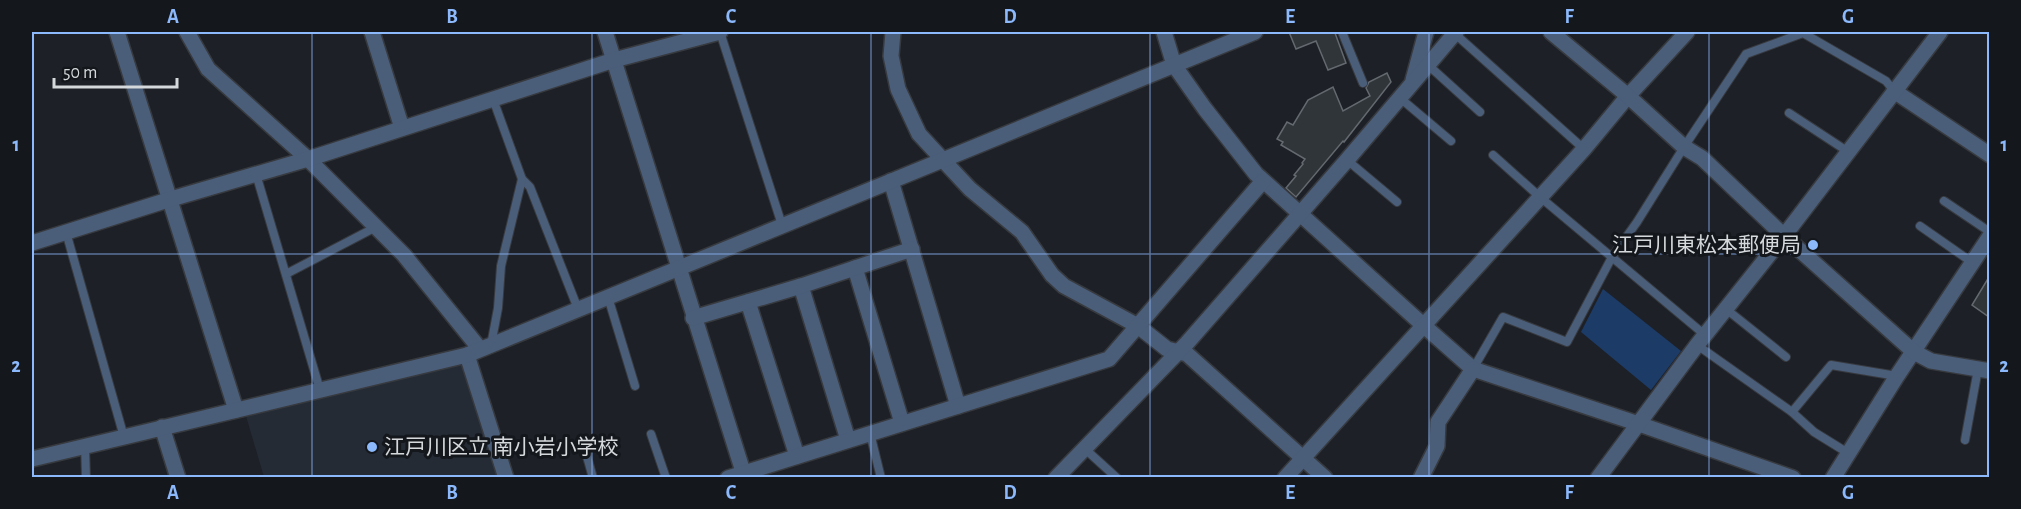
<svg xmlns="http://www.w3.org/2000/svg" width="2021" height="509" font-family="'Alegreya Sans','Noto Sans JP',sans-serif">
<rect width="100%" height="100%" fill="#1d2026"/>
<polygon fill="#242b35" points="464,364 499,477 264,477 246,416"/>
<polygon fill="#1c3b67" points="1603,289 1681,351 1651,390 1581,332"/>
<g fill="#30353a" stroke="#646970" stroke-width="1.5">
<polygon points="1289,32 1336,32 1335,33 1346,63 1328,70 1316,41 1296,49"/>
<polygon points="1387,73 1391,82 1344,142 1343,141 1296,197 1286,188 1296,176 1294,175 1303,164 1302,163 1305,159 1281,145 1283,142 1277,139 1287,122 1293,125 1308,100 1333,87 1343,111 1370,96 1366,88 1369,82"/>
<polygon points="1989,277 1989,317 1972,305"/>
</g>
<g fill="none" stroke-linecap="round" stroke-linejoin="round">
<g stroke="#373a3f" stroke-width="10">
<g id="service">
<polyline points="720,32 782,225"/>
<polyline points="1342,32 1363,83"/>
<polyline points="1454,33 1584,149"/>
<polyline points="1428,65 1480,112"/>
<polyline points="1400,98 1451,141"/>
<polyline points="1789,113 1847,151"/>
<polyline points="1493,155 1540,197 1705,335"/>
<polyline points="1347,160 1397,202"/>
<polyline points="256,174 320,390"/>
<polyline points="522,179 530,187 578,309"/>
<polyline points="1944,201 1990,232"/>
<polyline points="1920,226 1973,263"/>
<polyline points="66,232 124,437"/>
<polyline points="286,274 376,227"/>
<polyline points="608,297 635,386"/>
<polyline points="1726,309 1786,357"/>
<polyline points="491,345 498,308 501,266 522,179 493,99"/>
<polyline points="1697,345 1792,412 1814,432 1848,453"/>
<polyline points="1473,369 1503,317 1567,342 1612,257 1637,222 1684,147 1746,54 1803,33 1886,81 1894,91"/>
<polyline points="1792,412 1831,365 1897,376"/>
<polyline points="870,433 881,478"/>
<polyline points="651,434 666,478"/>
<polyline points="1965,440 1978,369"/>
<polyline points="85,446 86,478"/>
<polyline points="584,446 593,478"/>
<polyline points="1084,448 1117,478"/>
</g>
</g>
<g stroke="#373a3f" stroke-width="18">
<g id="minor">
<polyline points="117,32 236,410"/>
<polyline points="187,32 208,69 308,159 404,255 480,349"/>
<polyline points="372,32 402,128"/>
<polyline points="605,32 745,478"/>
<polyline points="893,32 891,56 898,89 919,134 943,160 970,189 1022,232 1052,275 1064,286 1138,326 1167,349 1187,354 1325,478"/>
<polyline points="1164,32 1174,65 1205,109 1256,174 1423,325 1473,369 1639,424 1793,478"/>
<polyline points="1413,80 1426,32"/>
<polyline points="1894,91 1990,155"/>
<polyline points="891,181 958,406"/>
<polyline points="32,243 171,199 308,159 614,60 720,32"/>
<polyline points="855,268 902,423"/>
<polyline points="801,286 848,440"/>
<polyline points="748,302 797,456"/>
<polyline points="693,318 801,286 912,249"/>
<polyline points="467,355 506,478"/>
<polyline points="162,427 178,478"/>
<polyline points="728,478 1109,359 1263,181"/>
<polyline points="1056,478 1187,343 1347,160 1456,32"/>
<polyline points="1285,478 1584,149 1628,96 1687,32"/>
<polyline points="1421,478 1437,446 1438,422 1473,369"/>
<polyline points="1598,478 1697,345 1784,236 1940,32"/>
<polyline points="1833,478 1897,376 1990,236"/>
</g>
</g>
<g stroke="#373a3f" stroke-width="18">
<g id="tertiary">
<polyline points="1551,32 1628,96 1684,147 1702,158 1784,236 1914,352 1931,361 1990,371"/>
<polyline points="32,459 467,355 1255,32"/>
</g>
</g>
<use href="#service" stroke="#4a5d79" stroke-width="8"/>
<use href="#minor" stroke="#4a5d79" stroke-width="15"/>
<use href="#tertiary" stroke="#4a5d79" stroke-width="15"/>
</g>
<path fill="none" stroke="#8cb9fc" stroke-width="1.5" stroke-opacity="0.55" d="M312 32V478M592 32V478M871 32V478M1150 32V478M1429 32V478M1709 32V478M32 254H1990"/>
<g fill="#8cb9fc" stroke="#14171c" stroke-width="2">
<circle cx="1813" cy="245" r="6"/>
<circle cx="372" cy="447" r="6"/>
</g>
<g text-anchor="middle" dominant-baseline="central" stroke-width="6" stroke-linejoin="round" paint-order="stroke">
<g font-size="21" fill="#d6d9dc" stroke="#14171c" text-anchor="end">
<text x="1801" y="245">江戸川東松本郵便局</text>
<text x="384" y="447" text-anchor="start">江戸川区立 南小岩小学校</text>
</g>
</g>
<rect width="2021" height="509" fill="none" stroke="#14171c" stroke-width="66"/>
<path d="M54 78v9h123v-9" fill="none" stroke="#d6d9dc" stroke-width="3"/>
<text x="63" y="78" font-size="18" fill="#d6d9dc" stroke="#14171c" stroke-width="4.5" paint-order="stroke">50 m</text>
<rect x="33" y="33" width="1955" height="443" fill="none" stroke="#8cb9fc" stroke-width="2"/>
<g font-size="20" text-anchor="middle" font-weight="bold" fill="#8cb9fc">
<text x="173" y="23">A</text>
<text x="452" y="23">B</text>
<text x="731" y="23">C</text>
<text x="1010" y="23">D</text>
<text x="1290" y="23">E</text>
<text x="1569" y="23">F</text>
<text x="1848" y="23">G</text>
<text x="16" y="151">1</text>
<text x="2004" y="151">1</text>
<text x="16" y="372">2</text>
<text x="2004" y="372">2</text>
<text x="173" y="499">A</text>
<text x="452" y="499">B</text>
<text x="731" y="499">C</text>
<text x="1010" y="499">D</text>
<text x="1290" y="499">E</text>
<text x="1569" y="499">F</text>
<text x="1848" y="499">G</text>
</g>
</svg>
